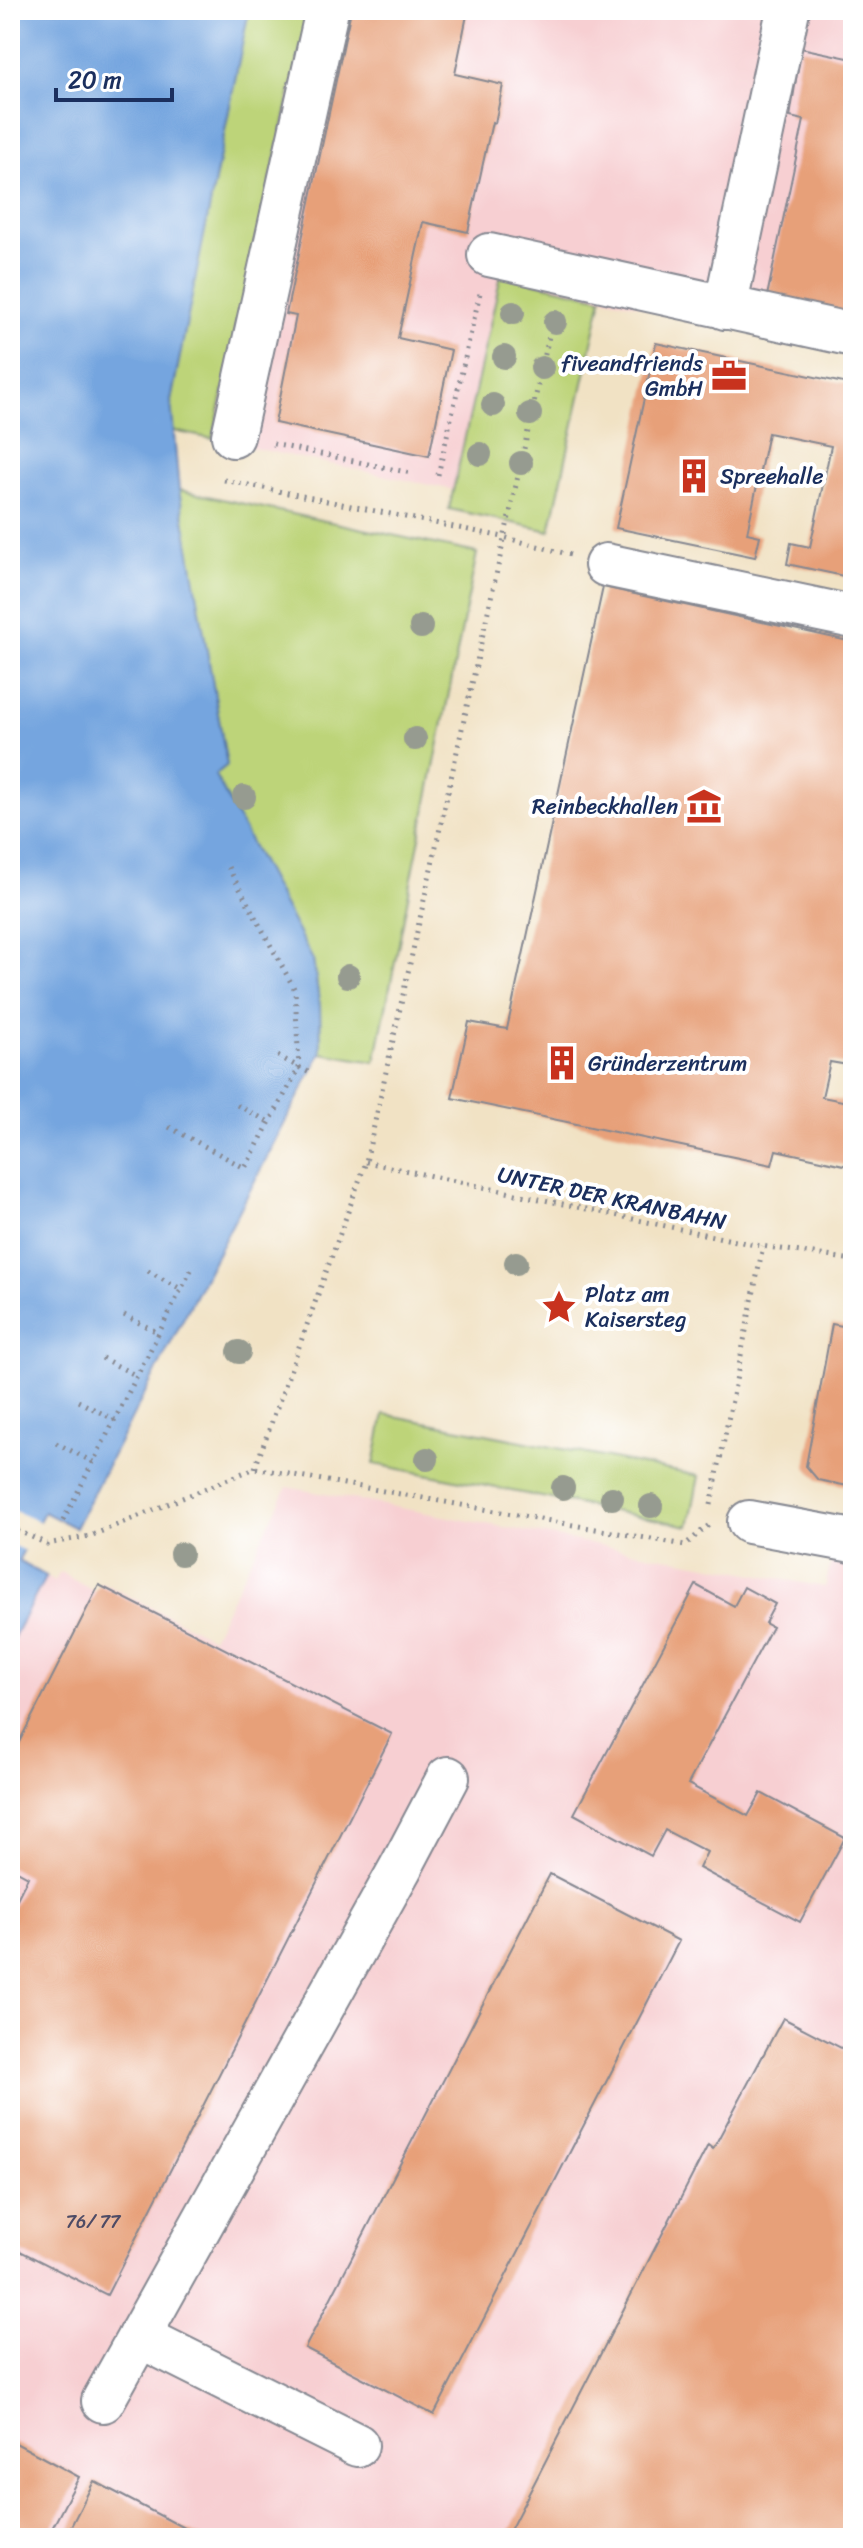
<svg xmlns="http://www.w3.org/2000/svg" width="863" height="2548" font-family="Sriracha,sans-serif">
<rect width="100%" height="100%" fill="#fff"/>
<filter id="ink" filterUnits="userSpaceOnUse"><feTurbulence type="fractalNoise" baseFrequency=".0125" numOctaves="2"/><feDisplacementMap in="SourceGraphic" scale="16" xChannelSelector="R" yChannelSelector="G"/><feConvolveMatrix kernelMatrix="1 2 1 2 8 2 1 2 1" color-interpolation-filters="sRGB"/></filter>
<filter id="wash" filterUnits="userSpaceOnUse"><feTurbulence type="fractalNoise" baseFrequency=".006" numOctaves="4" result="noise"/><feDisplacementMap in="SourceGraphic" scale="32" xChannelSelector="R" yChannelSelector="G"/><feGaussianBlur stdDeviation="1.8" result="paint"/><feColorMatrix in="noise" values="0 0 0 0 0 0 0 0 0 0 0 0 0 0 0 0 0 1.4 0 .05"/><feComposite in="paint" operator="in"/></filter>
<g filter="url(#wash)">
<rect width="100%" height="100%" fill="#f1e2c4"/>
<g fill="#f7cfd2">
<polygon points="249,10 853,10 853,352 501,275 454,490 173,431"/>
<polygon points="287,1487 825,1587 831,1562 835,1557 853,1555 853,2538 10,2538 10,1645 46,1576 55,1581 60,1572 95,1592 101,1582 212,1638"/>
</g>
<g fill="#bdd479" stroke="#6c826c" stroke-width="2">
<polygon points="249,10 309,10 213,439 173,431 171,401"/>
<polygon points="501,275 602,298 550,531 449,509"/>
<polygon points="179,490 477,553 375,1062 321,1053 320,1006 313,960 215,775 227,765"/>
<polygon points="384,1414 699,1476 689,1526 374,1464"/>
</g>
<polygon fill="#75a5df" stroke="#486a9e" stroke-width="2" points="10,10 249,10 171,401 179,490 227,765 215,775 313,960 320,1006 321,1053 75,1528 44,1512 18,1561 46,1576 10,1644"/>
<polygon fill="#f1e2c4" points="10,1509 42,1523 27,1552 10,1544"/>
<g id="blocks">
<g fill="#e7a079">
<polygon points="351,10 468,10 455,74 503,85 495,123 492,122 468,232 423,222 398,338 451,350 429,456 275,423 296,316 286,314"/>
<polygon points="801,48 853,59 853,314 767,296 804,120 790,117"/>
<polygon points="656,343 853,385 853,578 787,564 791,543 810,547 831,446 768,433 747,533 760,536 755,557 616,528"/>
<polygon points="603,587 853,642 853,1041 848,1065 830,1062 822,1097 853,1103 853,1167 776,1150 772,1165 452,1098 469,1022 507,1029"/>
<polygon points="832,1324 853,1328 853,1487 818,1480 806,1466"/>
<polygon points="99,1585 392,1734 107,2295 10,2246 10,1913 28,1877 10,1867 10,1760"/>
<polygon points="696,1585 734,1606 744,1587 775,1604 765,1623 772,1627 688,1784 748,1816 761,1793 845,1838 800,1922 699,1868 707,1852 665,1830 651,1856 574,1814"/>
<polygon points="550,1874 679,1941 434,2415 305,2348"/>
<polygon points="783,2018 853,2054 853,2538 506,2538 708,2145 713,2149"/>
<polygon points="10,2440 79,2477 47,2538 10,2538"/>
<polygon points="94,2481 203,2538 65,2538"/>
</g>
</g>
</g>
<g filter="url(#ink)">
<use href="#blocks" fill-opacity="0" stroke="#868891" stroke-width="2"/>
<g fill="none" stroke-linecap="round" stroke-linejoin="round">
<g stroke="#868891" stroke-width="46">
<g id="minor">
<polyline points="489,255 853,335"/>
<polyline points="725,308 788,10"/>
<polyline points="233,436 327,10"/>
<polyline points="606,565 853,617"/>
<polyline points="749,1522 853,1541"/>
<polyline points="139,2336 357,2445"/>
<polyline points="103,2401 401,1867 448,1778"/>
</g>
</g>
<g stroke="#868891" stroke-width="5" stroke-dasharray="2 6" stroke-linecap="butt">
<polyline points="273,444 411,473"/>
<polyline points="438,475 480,293"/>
<polyline points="224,480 503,537 571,555"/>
<polyline points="278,1056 310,1073"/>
<polyline points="237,1105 269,1122"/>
<polyline points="169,1127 245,1168 299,1068 295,990 228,867"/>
<polyline points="366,1162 755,1245 853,1260"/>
<polyline points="148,1271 181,1289"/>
<polyline points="124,1315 159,1333"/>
<polyline points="102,1358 137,1376"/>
<polyline points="78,1401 115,1420"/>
<polyline points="56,1443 93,1462"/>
<polyline points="255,1468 366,1162 555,309"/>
<polyline points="711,1505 763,1246"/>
<polyline points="63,1521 192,1268"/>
<polyline points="10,1527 47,1544 90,1536 255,1468 685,1545 709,1525"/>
</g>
<use href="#minor" stroke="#fff" stroke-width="42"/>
</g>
<g fill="#969b90">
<circle cx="513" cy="313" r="12"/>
<circle cx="555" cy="322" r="12"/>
<circle cx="504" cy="357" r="12"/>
<circle cx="542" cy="368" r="12"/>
<circle cx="493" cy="405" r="12"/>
<circle cx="530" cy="414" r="12"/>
<circle cx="480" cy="454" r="12"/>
<circle cx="521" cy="463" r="12"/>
<circle cx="421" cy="627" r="12"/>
<circle cx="415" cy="739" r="12"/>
<circle cx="244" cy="797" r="12"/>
<circle cx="348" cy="976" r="12"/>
<circle cx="516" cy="1263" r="12"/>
<circle cx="239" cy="1352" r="12"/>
<circle cx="427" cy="1459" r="12"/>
<circle cx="563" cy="1488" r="12"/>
<circle cx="612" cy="1498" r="12"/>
<circle cx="651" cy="1506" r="12"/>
<circle cx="181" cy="1554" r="12"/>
</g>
</g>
<defs>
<g id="office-bare" transform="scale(2.76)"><path d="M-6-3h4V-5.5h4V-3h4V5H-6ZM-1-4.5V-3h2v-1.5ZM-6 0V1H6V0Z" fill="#c8321e" stroke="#fff" stroke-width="2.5" paint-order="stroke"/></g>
<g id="building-bare" transform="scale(2.76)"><path d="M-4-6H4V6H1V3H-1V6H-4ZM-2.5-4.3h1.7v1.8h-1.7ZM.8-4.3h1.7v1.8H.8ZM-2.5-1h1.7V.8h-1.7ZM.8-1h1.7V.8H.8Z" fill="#c8321e" stroke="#fff" stroke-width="2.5" paint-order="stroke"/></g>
<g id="museum-bare" transform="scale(2.76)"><path d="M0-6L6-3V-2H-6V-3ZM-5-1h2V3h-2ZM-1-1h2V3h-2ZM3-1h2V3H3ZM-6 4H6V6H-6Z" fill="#c8321e" stroke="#fff" stroke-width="2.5" paint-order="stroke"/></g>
<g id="sight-bare" transform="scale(2.76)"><path d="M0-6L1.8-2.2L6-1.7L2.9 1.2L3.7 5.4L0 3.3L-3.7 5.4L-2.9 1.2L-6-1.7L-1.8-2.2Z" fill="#c8321e" stroke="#fff" stroke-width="2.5" paint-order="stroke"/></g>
</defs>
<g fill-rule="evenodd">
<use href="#office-bare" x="729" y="376"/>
<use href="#building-bare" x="694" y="476"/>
<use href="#museum-bare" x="704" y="806"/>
<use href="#building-bare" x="562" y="1063"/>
<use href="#sight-bare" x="559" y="1307"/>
</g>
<g text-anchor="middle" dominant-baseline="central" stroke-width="8" stroke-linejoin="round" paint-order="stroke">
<g font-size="18" fill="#4e4b65">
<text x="93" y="2222">76/ 77</text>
</g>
<g font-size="22" fill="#1b2f5e" stroke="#fff" text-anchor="start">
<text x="703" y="363" text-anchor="end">fiveandfriends<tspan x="703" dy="25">GmbH</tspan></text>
<text x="720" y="476">Spreehalle</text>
<text x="678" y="806" text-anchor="end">Reinbeckhallen</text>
<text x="588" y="1063">Gründerzentrum</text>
<text x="585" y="1294">Platz am<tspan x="585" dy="25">Kaisersteg</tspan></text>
</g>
<g font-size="22" fill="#1b2f5e" stroke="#fff">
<text transform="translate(612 1198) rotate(12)">UNTER DER KRANBAHN</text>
</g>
</g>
<rect width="863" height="2548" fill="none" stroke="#fff" stroke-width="40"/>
<path d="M56 88v12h116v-12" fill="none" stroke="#1b2f5e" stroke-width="4"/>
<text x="68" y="88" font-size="24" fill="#1b2f5e" stroke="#ffffff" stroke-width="6" paint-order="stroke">20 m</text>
</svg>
